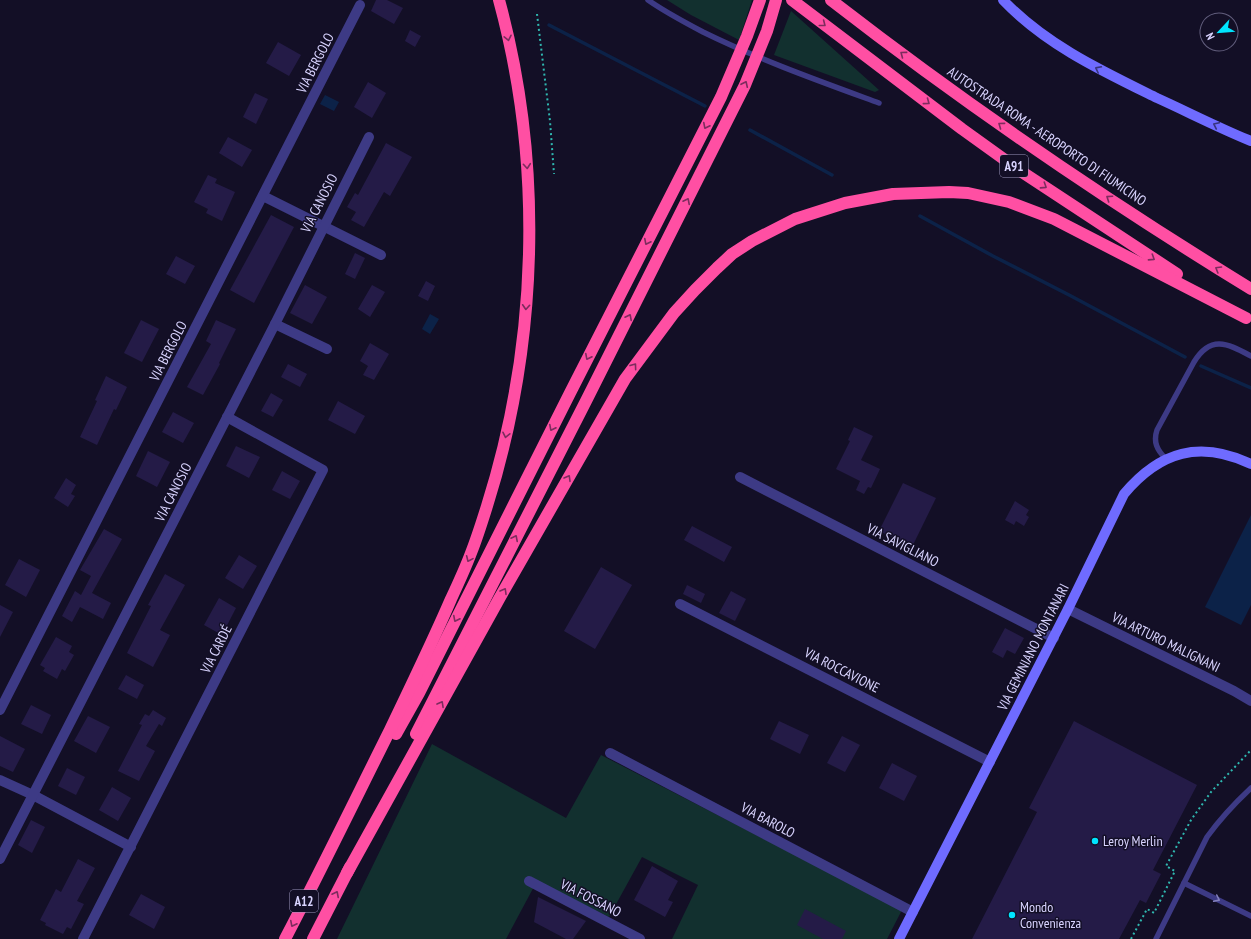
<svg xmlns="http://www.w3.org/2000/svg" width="1251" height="939" font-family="'PT Sans Narrow',sans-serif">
<rect width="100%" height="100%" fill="#130f26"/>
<g fill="#12302f">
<polygon points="667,0 752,0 739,40 691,15"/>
<polygon points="791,11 879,90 875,92 774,55"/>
<polygon points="432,744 566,818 601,755 902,910 887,939 672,939 698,885 642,857 609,917 537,881 506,939 337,939"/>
</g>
<g fill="#0c2248">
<polygon points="325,95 339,102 334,111 320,104"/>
<polygon points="430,314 439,319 430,334 422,329"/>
<polygon points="1251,515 1251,605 1241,625 1205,607"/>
</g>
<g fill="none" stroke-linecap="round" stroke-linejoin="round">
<g stroke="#0c2248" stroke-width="3.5">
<polyline points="549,25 705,106"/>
<polyline points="750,130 832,175"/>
<polyline points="920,216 993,256 1071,296 1185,357"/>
<polyline points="1201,366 1251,388"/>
</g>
</g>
<g fill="#241b47">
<polygon points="376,0 387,0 403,8 394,24 371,11"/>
<polygon points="410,30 421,36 415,47 405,41"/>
<polygon points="278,42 301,55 289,76 266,63"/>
<polygon points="368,82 386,93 372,118 354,107"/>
<polygon points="255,93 268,99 256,124 243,117"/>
<polygon points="228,137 252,150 242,167 219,153"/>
<polygon points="386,143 412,157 390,196 384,192 364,227 351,220 356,212 347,207 355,193 358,195"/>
<polygon points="208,175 217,179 215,183 235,192 222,221 206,213 208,209 194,202"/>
<polygon points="271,215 294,227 254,303 230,290"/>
<polygon points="355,253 365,258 355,279 345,274"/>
<polygon points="176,256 195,266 185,284 166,274"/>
<polygon points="426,281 435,286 428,301 418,296"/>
<polygon points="305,285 327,297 312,324 290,313"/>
<polygon points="372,285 385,292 370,317 358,309"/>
<polygon points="141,320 159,329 142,362 124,353"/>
<polygon points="216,320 236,329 219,363 220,364 203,395 187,387 211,344 206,341"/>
<polygon points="370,343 389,354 374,380 363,375 368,366 360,361"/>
<polygon points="288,364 307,374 300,387 281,377"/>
<polygon points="106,376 127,387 116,410 114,409 97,445 80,437 97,401 95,400"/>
<polygon points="271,393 283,400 273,417 261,411"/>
<polygon points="338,401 365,416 355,434 328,420"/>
<polygon points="173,412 194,423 183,443 162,432"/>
<polygon points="854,427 873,436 861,460 880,469 871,488 868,487 864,494 856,490 860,481 836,469 850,441 848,440"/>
<polygon points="236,446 260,457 249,478 226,466"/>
<polygon points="148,451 170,462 157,487 136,476"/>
<polygon points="282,471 300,481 290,499 272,490"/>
<polygon points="66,478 76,485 71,494 75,496 68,507 54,498"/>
<polygon points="903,483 936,498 912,547 879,531"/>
<polygon points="1015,501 1029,510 1026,515 1029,517 1024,526 1016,521 1014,525 1005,520"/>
<polygon points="692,526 732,547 724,562 684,540"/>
<polygon points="104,529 122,539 92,593 111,603 103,619 80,607 72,622 62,616 75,591 81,595 91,576 80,570"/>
<polygon points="239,555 257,566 243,589 225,578"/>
<polygon points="19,559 40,570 26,597 5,585"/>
<polygon points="601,567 632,585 595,649 564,631"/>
<polygon points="165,574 185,585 160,630 170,635 153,667 127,653 151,606 148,605"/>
<polygon points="687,585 705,594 701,603 683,594"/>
<polygon points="731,591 746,599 735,621 719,613"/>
<polygon points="219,598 236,608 222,635 204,625"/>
<polygon points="0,605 13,612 0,637"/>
<polygon points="1005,628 1024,638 1015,654 1007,650 1003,658 992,652"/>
<polygon points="56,637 72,646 69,652 74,655 65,671 62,669 57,679 43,671 45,668 40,665"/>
<polygon points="126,675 144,685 137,699 118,689"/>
<polygon points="31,705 51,715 42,734 21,724"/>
<polygon points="153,710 166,718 162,726 159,724 146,746 155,751 139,781 118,771 142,725 139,724 145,714 149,716"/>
<polygon points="88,716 110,727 96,753 74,741"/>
<polygon points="779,721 809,735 800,754 770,739"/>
<polygon points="1074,721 1197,785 1153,870 1161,874 1146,903 1140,900 1119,939 972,939 1037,812 1029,808"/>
<polygon points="0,736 25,749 13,772 0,766"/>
<polygon points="842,736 860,745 845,772 827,763"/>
<polygon points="892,763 917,776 904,801 879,788"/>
<polygon points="67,768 85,777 76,795 58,786"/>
<polygon points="112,787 131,798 118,821 99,810"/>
<polygon points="31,820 45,827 32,853 18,845"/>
<polygon points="78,859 95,868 77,901 84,904 71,929 67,927 63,934 45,925 46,923 40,920 56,889 61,892"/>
<polygon points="652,866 678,881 668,900 673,902 665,917 634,900"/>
<polygon points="141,894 165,907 154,929 129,915"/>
<polygon points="538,897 586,921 573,939 566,939 534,922"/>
<polygon points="805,909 846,931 842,939 823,939 797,925"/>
</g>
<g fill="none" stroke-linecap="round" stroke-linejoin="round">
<g stroke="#2fb8b0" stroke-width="2" stroke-dasharray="2 3" stroke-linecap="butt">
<polyline points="537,14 550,121 554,174"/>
<polyline points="1131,939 1147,909 1154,913 1175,871 1166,866 1191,820 1211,792 1251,750"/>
</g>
<g stroke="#3d3a85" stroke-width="5.5">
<path d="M648 0C665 12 684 22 703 32 760 60 819 81 879 103"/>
<path d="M1166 459C1157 450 1153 442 1157 430L1194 362C1211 334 1228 344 1251 356"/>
<polyline points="1184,883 1251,916"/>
<path d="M1156 939 1207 837C1220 819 1235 803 1251 788"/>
</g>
<g stroke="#3d3a85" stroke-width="10">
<polyline points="263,196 381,255"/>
<polyline points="275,324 327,349"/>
<polyline points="740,477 1054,638"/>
<polyline points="680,604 990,762"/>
<polyline points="1068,609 1234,691 1251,701"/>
<polyline points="0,710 360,5"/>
<polyline points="610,753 913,912"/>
<polyline points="0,780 33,795 131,847"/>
<polyline points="0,859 275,324 369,137"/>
<polyline points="529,881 640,939"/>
<polyline points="83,939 323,470 227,417"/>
</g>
<g stroke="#6f6bff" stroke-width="10">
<path d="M1003 0C1046 45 1102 71 1157 98 1188 112 1219 128 1251 141"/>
<path d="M899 939 1068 609 1124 494C1160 451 1200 440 1251 464"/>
</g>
<g stroke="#ff4fa3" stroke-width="12">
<polyline points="792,0 962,129 1019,170 1177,274"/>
<path d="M831 0C965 104 1106 200 1251 289"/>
<polyline points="396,734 419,693 570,393 721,97 747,36 760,0"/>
<polyline points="416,734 586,401 745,85 767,31 776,0"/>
<polyline points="347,873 499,599 625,379 674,313 695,290 717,268 732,254 752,241 795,219 845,203 893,194 949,192 968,193 1009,202 1054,219 1246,318"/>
<path d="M285 939C321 870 355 800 390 730 411 686 432 643 451 599 458 584 465 569 471 553 477 538 482 522 487 506 538 344 544 165 499 0"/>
<polyline points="313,939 350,867"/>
</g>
</g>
<defs><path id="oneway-chevron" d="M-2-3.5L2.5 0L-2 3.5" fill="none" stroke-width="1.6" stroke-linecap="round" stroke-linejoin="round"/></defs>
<g stroke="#7d2c5e">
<use href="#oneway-chevron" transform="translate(823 24) rotate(38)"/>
<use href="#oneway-chevron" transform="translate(508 38) rotate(78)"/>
<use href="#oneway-chevron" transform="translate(903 54) rotate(-143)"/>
<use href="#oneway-chevron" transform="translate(745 84) rotate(-65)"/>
<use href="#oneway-chevron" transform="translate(927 102) rotate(36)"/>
<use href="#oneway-chevron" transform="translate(1001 125) rotate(-144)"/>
<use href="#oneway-chevron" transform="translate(706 126) rotate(117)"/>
<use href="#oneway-chevron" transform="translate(527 166) rotate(85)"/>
<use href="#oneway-chevron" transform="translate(1044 186) rotate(33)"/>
<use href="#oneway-chevron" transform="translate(1109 198) rotate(-146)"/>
<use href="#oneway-chevron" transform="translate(687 201) rotate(-63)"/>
<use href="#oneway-chevron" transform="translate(647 242) rotate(117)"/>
<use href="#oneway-chevron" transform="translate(1152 258) rotate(33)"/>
<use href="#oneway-chevron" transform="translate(1218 269) rotate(-149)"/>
<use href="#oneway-chevron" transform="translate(526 307) rotate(94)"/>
<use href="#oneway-chevron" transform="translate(629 317) rotate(-63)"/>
<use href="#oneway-chevron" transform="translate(588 357) rotate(117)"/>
<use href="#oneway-chevron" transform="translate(634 366) rotate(-54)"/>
<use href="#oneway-chevron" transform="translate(552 428) rotate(117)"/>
<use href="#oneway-chevron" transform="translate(506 435) rotate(102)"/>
<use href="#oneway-chevron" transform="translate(568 478) rotate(-60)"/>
<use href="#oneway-chevron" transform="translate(515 538) rotate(-63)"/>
<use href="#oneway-chevron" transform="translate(469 559) rotate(114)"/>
<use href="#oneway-chevron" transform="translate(504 591) rotate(-60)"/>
<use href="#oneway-chevron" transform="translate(456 619) rotate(117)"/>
<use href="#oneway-chevron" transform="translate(441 704) rotate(-61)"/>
<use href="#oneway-chevron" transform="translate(336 894) rotate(-63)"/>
<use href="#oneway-chevron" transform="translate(293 924) rotate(117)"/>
</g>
<g stroke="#38347d">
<use href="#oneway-chevron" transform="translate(1098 69) rotate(-153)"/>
<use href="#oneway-chevron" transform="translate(1216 125) rotate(-155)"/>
</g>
<use stroke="#837fbc" href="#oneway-chevron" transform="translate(1217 899) rotate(26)"/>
<g fill="#00e5ff" stroke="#130f26" stroke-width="1.5">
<circle cx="1095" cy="841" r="4"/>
<circle cx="1012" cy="915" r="4"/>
</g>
<g text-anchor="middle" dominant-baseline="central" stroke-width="3" stroke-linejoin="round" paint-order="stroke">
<g fill="#130f26" stroke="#9e99be" stroke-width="1">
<rect x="1000" y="155" width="28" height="22" rx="3"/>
<rect x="290" y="890" width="28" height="22" rx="3"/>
</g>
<g font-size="13" font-weight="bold" fill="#d9d4ff">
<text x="1014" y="166">A91</text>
<text x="304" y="901">A12</text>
</g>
<g font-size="14" fill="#d9d4ff" stroke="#130f26">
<text transform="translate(315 63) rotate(-63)">VIA BERGOLO</text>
<text transform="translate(1047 136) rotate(34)">AUTOSTRADA ROMA - AEROPORTO DI FIUMICINO</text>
<text transform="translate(319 203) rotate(-63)">VIA CANOSIO</text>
<text transform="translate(168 351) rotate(-63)">VIA BERGOLO</text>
<text transform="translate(173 492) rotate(-63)">VIA CANOSIO</text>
<text transform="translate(903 545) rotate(27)">VIA SAVIGLIANO</text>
<text transform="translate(1166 642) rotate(26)">VIA ARTURO MALIGNANI</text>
<text transform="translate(1033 647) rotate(-63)">VIA GEMINIANO MONTANARI</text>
<text transform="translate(216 649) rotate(-63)">VIA CARDÉ</text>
<text transform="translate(842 670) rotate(27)">VIA ROCCAVIONE</text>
<text transform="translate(768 820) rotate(28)">VIA BAROLO</text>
<text transform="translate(591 898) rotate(27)">VIA FOSSANO</text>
</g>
<g font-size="14" fill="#d9d4ff" stroke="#130f26" text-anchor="start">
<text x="1103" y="841">Leroy Merlin</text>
<text x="1020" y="907">Mondo<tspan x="1020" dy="16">Convenienza</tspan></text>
</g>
</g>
<g transform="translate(1219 32) rotate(244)"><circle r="19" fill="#130f26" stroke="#625e7d"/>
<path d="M0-3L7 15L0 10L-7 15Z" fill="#00e5ff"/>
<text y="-6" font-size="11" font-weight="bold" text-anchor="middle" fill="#d9d4ff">N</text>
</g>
</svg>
